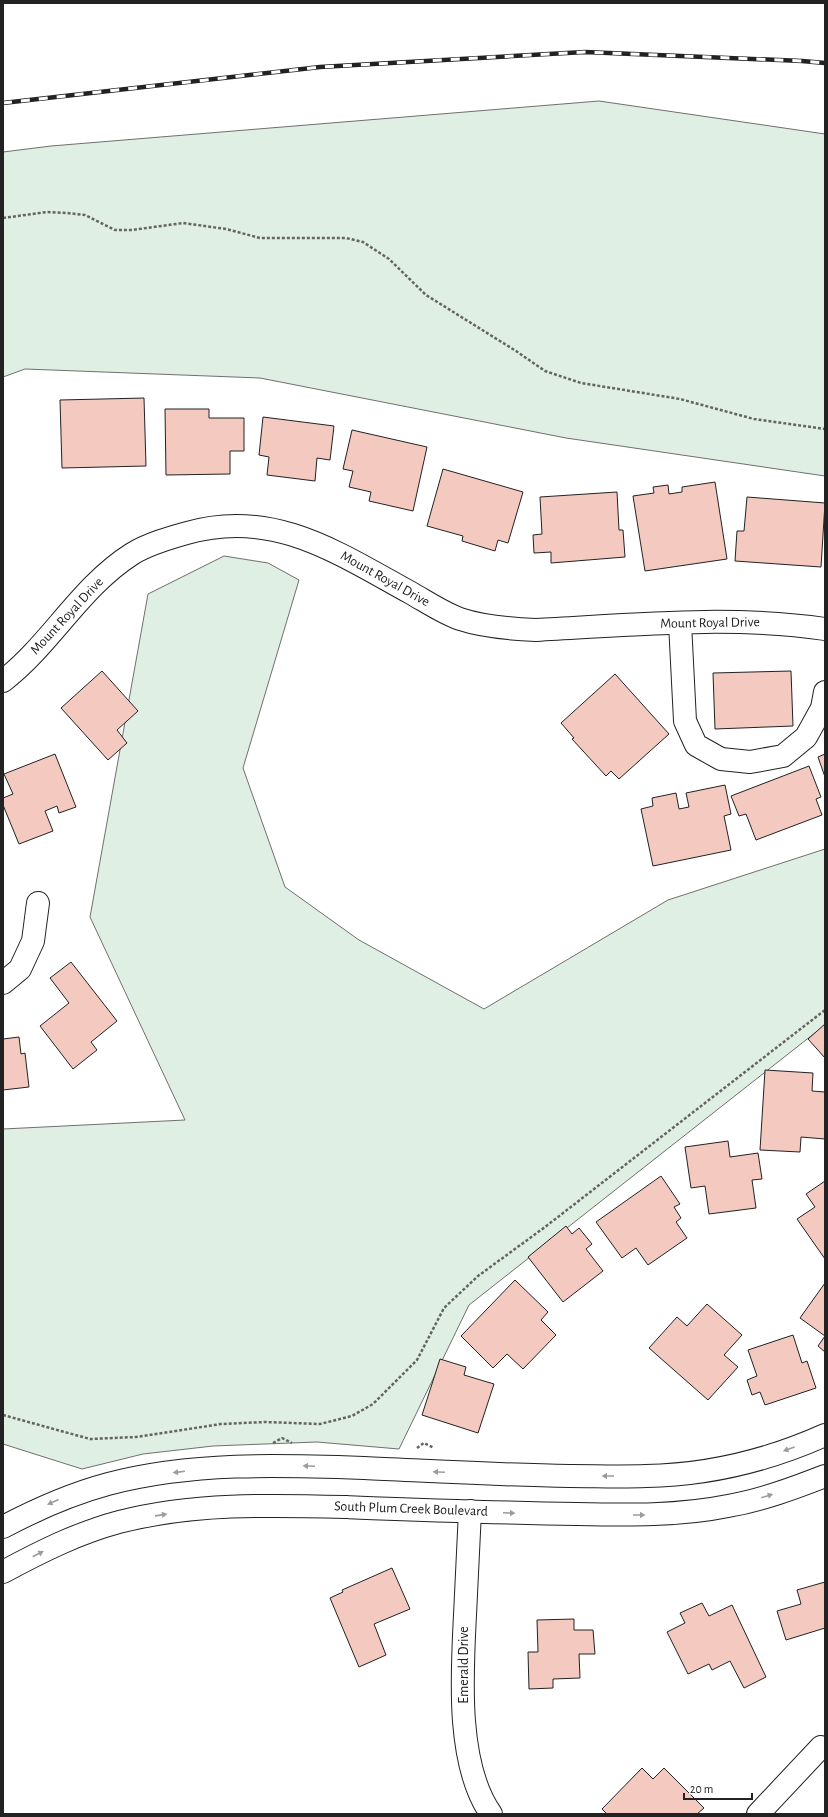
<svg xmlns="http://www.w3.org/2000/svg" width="828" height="1817" font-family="'Alegreya Sans',sans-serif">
<rect width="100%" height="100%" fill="#fff"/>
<g fill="#e0efe3" stroke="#6f6f6f">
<polygon points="599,101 825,134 825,476 566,438 260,378 25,369 3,377 3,152 51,146"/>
<polygon points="224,556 268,563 299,580 243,768 285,887 359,940 484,1009 668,900 825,849 825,1025 469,1305 399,1449 317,1442 213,1446 143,1454 82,1469 3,1444 3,1129 185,1120 90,917 148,594"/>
</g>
<g fill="#f3c9c0" stroke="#222">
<polygon points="144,398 146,466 62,468 60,400"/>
<polygon points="165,409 209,409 209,418 244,418 244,451 230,451 230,474 166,475"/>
<polygon points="263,417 334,426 330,460 317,458 315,481 267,475 269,457 259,455"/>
<polygon points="352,430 427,447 413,511 369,501 371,492 349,487 353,471 343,469"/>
<polygon points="443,469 523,492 508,543 498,540 495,551 462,541 463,536 427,526"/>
<polygon points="715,482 727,559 645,571 633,496 654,493 653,487 668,485 669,494 682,492 682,487"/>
<polygon points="617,492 619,530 623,530 625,557 551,563 551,552 534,553 533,535 542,534 540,497"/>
<polygon points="747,497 825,503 821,567 735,561 737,531 744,531"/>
<polygon points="102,671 138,711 117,730 127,743 108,760 61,708"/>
<polygon points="791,671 793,726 715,729 713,673"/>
<polygon points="615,674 669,734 619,779 611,771 606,776 572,739 574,738 561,723"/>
<polygon points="55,754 76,807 59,813 57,806 45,811 53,831 19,844 3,805 3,798 13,794 4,774"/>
<polygon points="825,754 825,777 818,757"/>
<polygon points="809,766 821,797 816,799 822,815 756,840 746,814 739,816 731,796"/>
<polygon points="725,785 731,814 724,816 731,850 653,866 641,809 653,806 652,798 676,793 679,809 689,807 686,793"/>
<polygon points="71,962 117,1021 91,1042 97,1050 73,1069 40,1026 69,1003 50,978"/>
<polygon points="825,1024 825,1058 808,1039"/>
<polygon points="19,1037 21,1054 25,1053 29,1087 3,1090 3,1039"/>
<polygon points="765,1070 813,1073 812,1091 825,1092 825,1139 801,1137 800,1152 760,1150"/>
<polygon points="728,1141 730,1157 758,1153 762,1179 752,1180 756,1208 709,1214 705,1186 691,1188 685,1147"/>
<polygon points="661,1176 680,1204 674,1207 681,1218 676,1222 687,1238 648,1265 636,1248 622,1258 596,1222"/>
<polygon points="825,1181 825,1259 797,1219 815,1207 806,1194"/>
<polygon points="566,1226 572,1234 579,1228 592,1244 586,1249 603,1271 563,1302 528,1257"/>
<polygon points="515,1280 548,1312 541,1320 556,1335 523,1369 507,1354 493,1368 461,1336"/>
<polygon points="825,1283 825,1352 818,1346 825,1336 800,1318"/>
<polygon points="707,1304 742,1335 724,1355 738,1367 708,1400 649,1348 677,1317 687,1326"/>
<polygon points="793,1335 802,1363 807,1361 816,1388 765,1405 760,1392 752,1395 747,1380 757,1376 748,1350"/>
<polygon points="440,1359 466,1367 464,1375 494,1384 478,1433 422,1415"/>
<polygon points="392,1568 410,1609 374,1624 386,1655 359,1667 330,1598 343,1592 342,1590"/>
<polygon points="825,1582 825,1628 786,1640 777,1611 801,1604 797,1590"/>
<polygon points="702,1603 709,1616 732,1605 766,1677 744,1688 730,1661 712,1670 709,1664 688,1674 667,1632 685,1623 680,1613"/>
<polygon points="574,1619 574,1630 593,1630 595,1654 579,1654 580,1678 553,1679 553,1688 529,1689 528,1652 538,1652 537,1620"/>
<polygon points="642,1768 653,1779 664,1768 704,1808 697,1814 607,1814 602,1809"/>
</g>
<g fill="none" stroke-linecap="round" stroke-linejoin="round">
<g stroke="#222" stroke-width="24">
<g id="minor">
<polyline points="680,623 685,721 696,745 721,759 750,762 783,756 806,737 822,708 825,692"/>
<path d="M3 681C51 644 80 587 132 554 148 544 169 538 187 533 273 508 338 553 411 593 427 602 443 613 460 619 484 627 511 629 536 630 632 625 729 615 825 629"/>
<polyline points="3,983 20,969 33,941 38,903"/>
<path d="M470 1511C468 1546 467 1580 465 1615 462 1674 456 1764 491 1814"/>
<path d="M3 1527C37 1509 71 1494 108 1484 191 1462 279 1465 364 1468 432 1471 501 1475 570 1476 595 1476 620 1477 646 1476 707 1475 769 1460 825 1435"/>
<path d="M3 1572C40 1552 78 1533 119 1522 192 1503 270 1505 345 1507 423 1510 500 1513 577 1514 628 1515 679 1516 728 1506 762 1500 794 1488 825 1476"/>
<polyline points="758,1814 821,1747"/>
</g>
</g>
<g stroke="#646464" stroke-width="2.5" stroke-dasharray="3 2" stroke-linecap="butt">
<polyline points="3,218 47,212 67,213 85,215 115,230 132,230 183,223 226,229 260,238 346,238 363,242 389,259 426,295 516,351 545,371 581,383 680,399 754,419 825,429"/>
<polyline points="3,1415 90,1439 136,1437 221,1424 265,1422 320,1424 352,1416 373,1404 417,1360 444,1308 478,1276 545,1227 825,1010"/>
<polyline points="273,1443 282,1438 292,1443"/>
<polyline points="417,1448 424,1443 434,1448"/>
</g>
<use href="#minor" stroke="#fff" stroke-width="22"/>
<g stroke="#222" stroke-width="4.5">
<polyline id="rail" points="3,103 320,67 585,52 802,61 825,63"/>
</g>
<use href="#rail" stroke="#fff" stroke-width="3" stroke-dasharray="9" stroke-linecap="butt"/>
</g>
<defs><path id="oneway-solid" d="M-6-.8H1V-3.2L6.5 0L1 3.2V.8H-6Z"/></defs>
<g fill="#9c9c9c">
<use href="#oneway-solid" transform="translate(789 1449) rotate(160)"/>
<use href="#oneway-solid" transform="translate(309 1466) rotate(-178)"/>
<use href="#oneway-solid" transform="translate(179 1472) rotate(173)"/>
<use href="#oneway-solid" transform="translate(439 1472) rotate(-178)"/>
<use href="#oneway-solid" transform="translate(608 1476) rotate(-180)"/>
<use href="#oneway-solid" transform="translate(767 1496) rotate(-17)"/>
<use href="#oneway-solid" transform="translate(53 1502) rotate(156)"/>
<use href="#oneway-solid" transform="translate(509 1513) rotate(2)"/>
<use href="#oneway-solid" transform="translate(161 1515) rotate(-8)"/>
<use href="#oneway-solid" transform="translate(639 1515)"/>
<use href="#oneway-solid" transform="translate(38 1554) rotate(-27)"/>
</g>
<g text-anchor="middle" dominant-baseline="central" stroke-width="3" stroke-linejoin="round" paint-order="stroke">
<g font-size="14" fill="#222" stroke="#fff">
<text transform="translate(385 579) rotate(29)">Mount Royal Drive</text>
<text transform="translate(67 616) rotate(-47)">Mount Royal Drive</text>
<text transform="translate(710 623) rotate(-1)">Mount Royal Drive</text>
<text transform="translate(411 1509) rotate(2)">South Plum Creek Boulevard</text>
<text transform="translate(464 1665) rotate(-90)">Emerald Drive</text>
</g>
</g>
<rect width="828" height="1817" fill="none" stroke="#222222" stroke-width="8"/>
<path d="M684 1793v6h68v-6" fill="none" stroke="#222222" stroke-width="2"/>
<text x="690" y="1793" font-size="12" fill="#222222" stroke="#ffffff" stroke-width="3" paint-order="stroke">20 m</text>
</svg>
